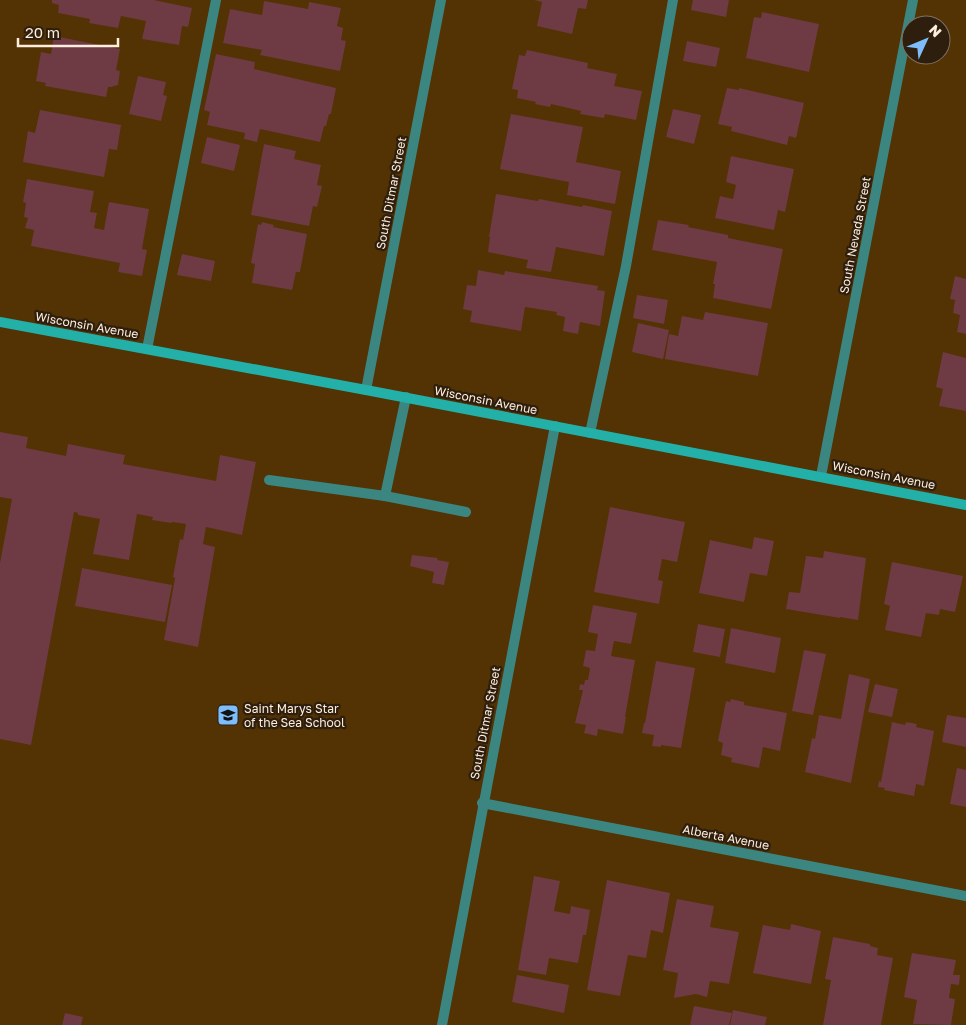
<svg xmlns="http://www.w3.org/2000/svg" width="966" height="1025" font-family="'Golos Text',sans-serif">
<rect width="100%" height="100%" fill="#533203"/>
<g fill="#6e3a44">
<polygon points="52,0 154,0 192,8 188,27 182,26 179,45 142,39 146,21 121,16 118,28 89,23 90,19 58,13 59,5 52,3"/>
<polygon points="534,0 588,0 586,9 578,8 572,34 537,26 542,2"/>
<polygon points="693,0 729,0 726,17 691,10"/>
<polygon points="264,1 308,9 309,2 341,8 337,26 343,28 341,40 346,41 340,71 260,55 262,50 223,43 230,9 262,15"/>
<polygon points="762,12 819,24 809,72 746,58 754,17 761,18"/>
<polygon points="54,36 120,49 116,70 120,71 118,85 111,87 108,87 106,97 45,86 46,83 36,81 41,52 51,54"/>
<polygon points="687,41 720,48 716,67 683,61"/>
<polygon points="527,50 588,63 587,68 617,74 614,86 642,91 636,120 605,114 604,118 580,114 581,111 551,104 550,107 535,104 536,102 517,98 518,90 512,89 519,55 525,56"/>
<polygon points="216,54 255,62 254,69 336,88 331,114 329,114 326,126 324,126 320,142 260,129 257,142 244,139 245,133 207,125 210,112 204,110"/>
<polygon points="138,76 166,82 163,95 167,96 161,121 129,114"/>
<polygon points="727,88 739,90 739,88 804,103 796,138 789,136 787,145 731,131 732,127 718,124"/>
<polygon points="673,109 701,115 694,144 666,137"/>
<polygon points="40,110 121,125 117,150 109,149 104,177 23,162 28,131 35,133"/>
<polygon points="511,114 583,127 576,162 621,171 615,204 567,195 569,182 500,169"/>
<polygon points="207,137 240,145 234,171 201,163"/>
<polygon points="264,144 296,151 294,159 321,165 317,185 322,186 317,207 313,206 309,226 251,215"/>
<polygon points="731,156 794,169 785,212 778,210 774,230 715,218 720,196 733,199 736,185 726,182"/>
<polygon points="27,179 94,191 90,212 97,213 94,228 104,230 109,202 149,209 142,249 147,250 142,276 118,272 120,263 31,246 34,230 25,228 28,218 24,217 26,203 23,202"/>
<polygon points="496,194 538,201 539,199 582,207 583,205 612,211 604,256 556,247 551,272 526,268 528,260 488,252 490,237 489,237"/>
<polygon points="658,220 689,225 688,227 728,235 728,238 783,249 771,309 713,298 715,284 713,284 717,262 652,250"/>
<polygon points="262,222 274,225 273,227 307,234 300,272 296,272 292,290 252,283 255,264 251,263 258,224 261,225"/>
<polygon points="182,254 215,261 211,281 177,275"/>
<polygon points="478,270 504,275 505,271 598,286 597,290 605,291 600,326 580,322 578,334 563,331 565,317 556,315 557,312 525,307 521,331 470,322 472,311 463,309 467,285 476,286"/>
<polygon points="955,276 966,279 966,334 957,332 960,315 953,313 955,300 950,299"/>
<polygon points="637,295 668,300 664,324 633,318"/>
<polygon points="705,312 768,323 758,376 665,359 669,334 678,336 682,316 703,320"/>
<polygon points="638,323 669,330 663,359 632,352"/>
<polygon points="943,352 966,358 966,411 939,406 943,389 936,387"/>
<polygon points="0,432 28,437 26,448 66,456 68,444 125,455 123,464 216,481 220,455 256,462 242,535 206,527 203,544 215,547 198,647 164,640 175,578 173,577 180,539 183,540 186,524 172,522 171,523 152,520 153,517 137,514 129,560 93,554 100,519 78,515 78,513 74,512 31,745 0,739 0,563 12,499 0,497"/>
<polygon points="610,507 685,522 677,562 662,559 658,580 663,581 659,604 594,592"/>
<polygon points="754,537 774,541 767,576 750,573 744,602 699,593 710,540 752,549"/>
<polygon points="824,551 866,558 858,620 840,617 840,618 786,609 789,592 800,593 806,556 823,558"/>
<polygon points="412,555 438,558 437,560 449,562 444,585 432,583 434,572 410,566"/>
<polygon points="892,562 963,576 955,612 940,609 939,615 926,613 921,637 885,630 890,606 884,604"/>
<polygon points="82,568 172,585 165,622 75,606"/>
<polygon points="593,605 637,613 631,644 614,641 611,656 635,660 625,717 626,717 623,734 598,729 597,736 584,733 586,725 575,723 583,690 579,690 580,684 584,685 585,680 588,680 590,668 583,666 586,650 595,651 598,634 588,632"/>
<polygon points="698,624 725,629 720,657 693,652"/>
<polygon points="731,628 781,638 775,673 725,663"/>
<polygon points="804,650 826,654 813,715 792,711"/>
<polygon points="656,661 695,668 681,748 661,745 661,747 652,746 654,735 642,733 644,723 645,723"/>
<polygon points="849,674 870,679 851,783 805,772 812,738 815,739 819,715 841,719"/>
<polygon points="875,684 898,689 892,717 868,712"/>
<polygon points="731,699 744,702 744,705 787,713 780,751 763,747 759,768 731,762 732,758 721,755 723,743 718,741 726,701 730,702"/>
<polygon points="947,715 966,718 966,747 942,742"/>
<polygon points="892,722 905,725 906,722 917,724 916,727 934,731 924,786 916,784 914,796 884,790 885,788 878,787 879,781 881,782"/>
<polygon points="957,768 966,770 966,807 950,804"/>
<polygon points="534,876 560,881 554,911 570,914 571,906 590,910 586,935 583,935 578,963 549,958 546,975 518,970"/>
<polygon points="607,880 670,893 663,933 651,930 646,958 628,955 620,996 587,990"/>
<polygon points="677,899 714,906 710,927 739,932 729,984 710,981 707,997 696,994 674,998 678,973 663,970"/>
<polygon points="791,924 821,931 811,984 753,973 763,925 790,930"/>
<polygon points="833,937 870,944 870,946 878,948 877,955 893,958 881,1025 823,1025 831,980 825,979"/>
<polygon points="912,953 956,960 953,975 960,975 959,985 951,984 949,998 955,999 951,1025 913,1024 917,1000 904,997"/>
<polygon points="517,975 569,985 564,1013 512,1002"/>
<polygon points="694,1006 732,1013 729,1025 690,1025"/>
<polygon points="733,1010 767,1017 765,1025 730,1025"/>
<polygon points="65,1013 83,1017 81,1025 62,1025"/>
</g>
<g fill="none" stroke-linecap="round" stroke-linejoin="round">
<g stroke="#3c8681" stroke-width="10">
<polyline points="147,349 216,0"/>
<polyline points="406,397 385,496 466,512"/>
<polyline points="590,433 626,266 673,0"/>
<polyline points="269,480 385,496"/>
</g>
<g stroke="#3c8681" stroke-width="10">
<polyline points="821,476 913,0"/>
<polyline points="482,803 966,896"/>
</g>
<g stroke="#3c8681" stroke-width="10">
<polyline points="366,390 441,0"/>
<polyline points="442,1025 555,426"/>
</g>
<polyline stroke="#22b0a8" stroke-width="10" points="0,322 366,390 966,505"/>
</g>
<defs>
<g id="school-square" transform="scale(1.125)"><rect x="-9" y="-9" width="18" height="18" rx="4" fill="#7fbdfa" stroke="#2d1e0d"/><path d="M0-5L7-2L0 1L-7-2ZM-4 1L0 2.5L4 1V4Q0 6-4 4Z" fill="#111"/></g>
</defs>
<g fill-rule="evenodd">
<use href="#school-square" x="228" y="715"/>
</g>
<g text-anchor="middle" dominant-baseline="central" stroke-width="4.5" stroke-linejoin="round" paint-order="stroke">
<g font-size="12" fill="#fed" stroke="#2d1e0d">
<text transform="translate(391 193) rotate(-79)">South Ditmar Street</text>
<text transform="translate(855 235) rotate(-79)">South Nevada Street</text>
<text transform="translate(87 325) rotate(10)">Wisconsin Avenue</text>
<text transform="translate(486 400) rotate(11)">Wisconsin Avenue</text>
<text transform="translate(884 475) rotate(11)">Wisconsin Avenue</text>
<text transform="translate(485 723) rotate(-79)">South Ditmar Street</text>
<text transform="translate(726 837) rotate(11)">Alberta Avenue</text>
</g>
<g font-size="12" fill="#fed" stroke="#2d1e0d" text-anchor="start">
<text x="244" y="708">Saint Marys Star<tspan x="244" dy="14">of the Sea School</tspan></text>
</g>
</g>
<g transform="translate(926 40) rotate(46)"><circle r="24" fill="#2d1e0d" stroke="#817160"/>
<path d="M0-4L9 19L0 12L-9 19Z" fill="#7fbdfa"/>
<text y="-8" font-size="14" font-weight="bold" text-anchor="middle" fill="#ffeedd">N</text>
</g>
<path d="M18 38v8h100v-8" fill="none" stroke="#ffeedd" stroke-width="2.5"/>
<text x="25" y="38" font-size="15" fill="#ffeedd" stroke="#2d1e0d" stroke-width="4" paint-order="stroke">20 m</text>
</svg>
